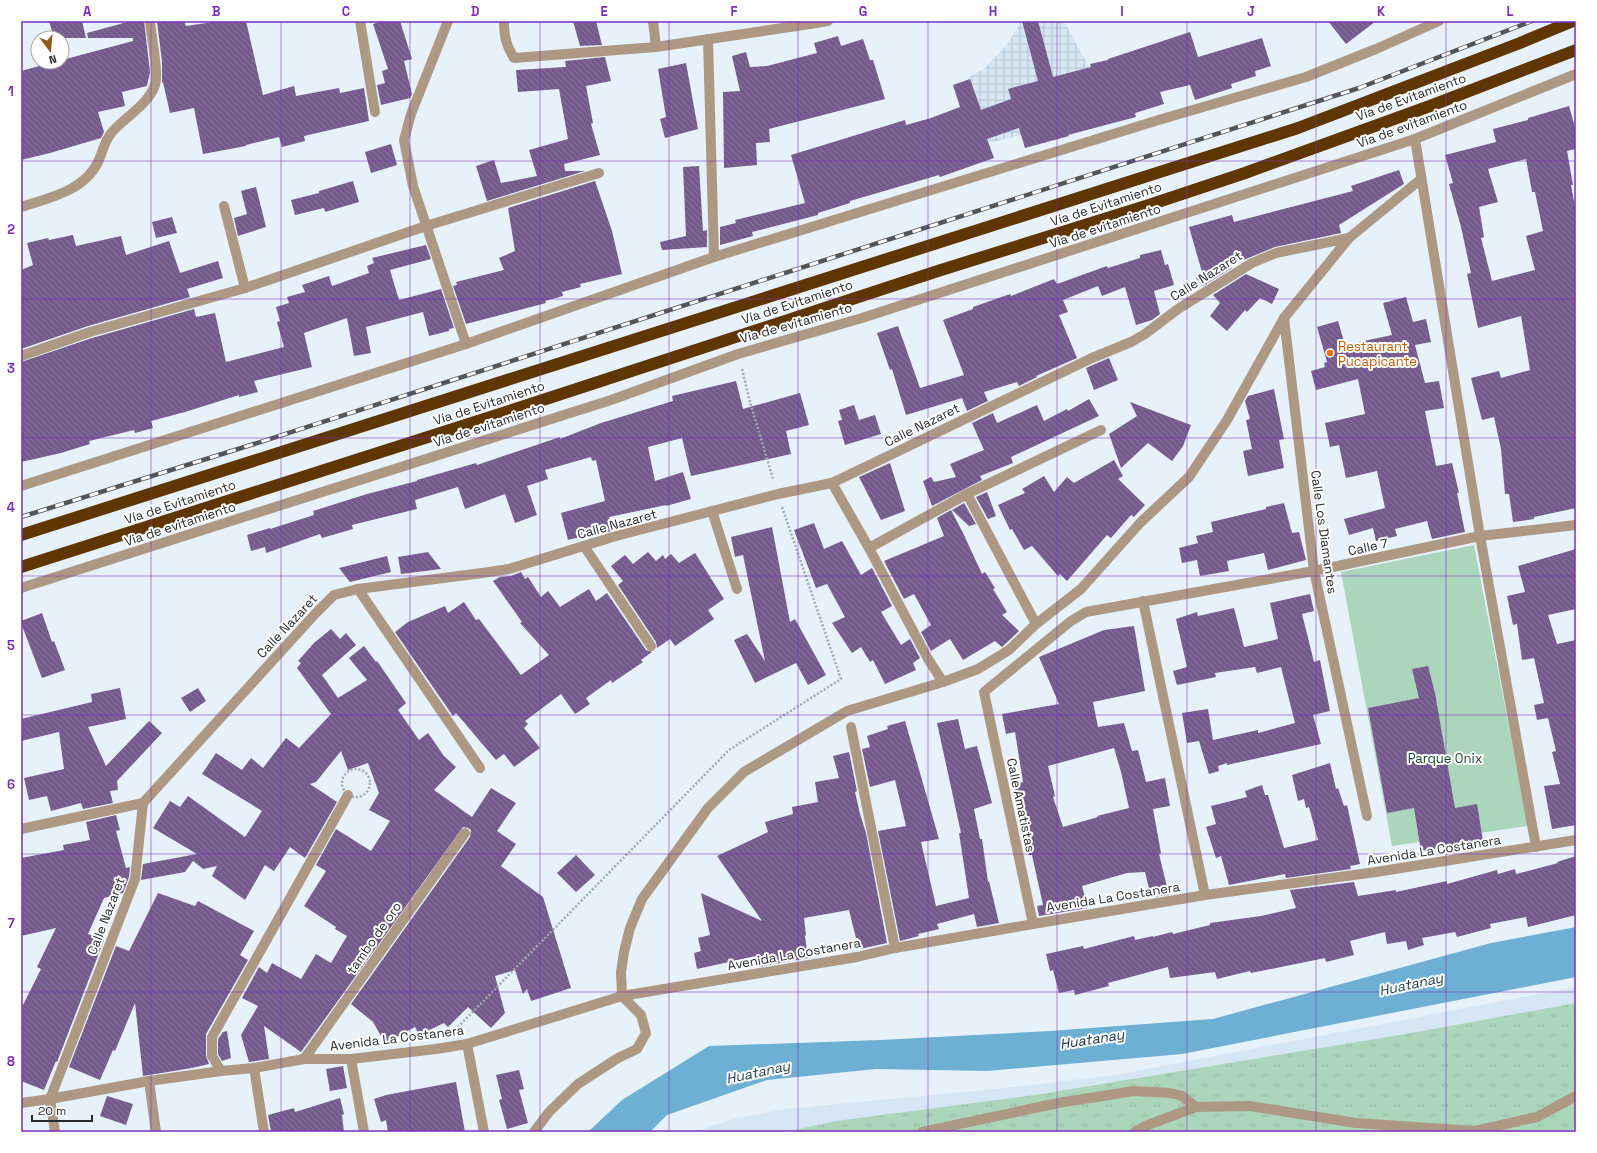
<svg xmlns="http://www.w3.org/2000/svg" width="1597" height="1153" font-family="'Space Grotesk',sans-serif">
<defs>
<pattern id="industrial-grid" width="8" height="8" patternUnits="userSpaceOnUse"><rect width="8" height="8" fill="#d6e6f4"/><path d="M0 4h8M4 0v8" fill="none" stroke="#b8c5d2"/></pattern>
<pattern id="grass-tufts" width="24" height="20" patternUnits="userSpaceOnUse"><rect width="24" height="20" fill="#abd6bc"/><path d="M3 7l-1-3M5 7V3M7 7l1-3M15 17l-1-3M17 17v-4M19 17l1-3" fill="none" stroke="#93b8a2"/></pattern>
<pattern id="building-back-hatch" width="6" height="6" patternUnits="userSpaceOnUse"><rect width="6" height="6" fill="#755a8e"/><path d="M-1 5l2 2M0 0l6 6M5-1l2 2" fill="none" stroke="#87739a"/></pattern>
</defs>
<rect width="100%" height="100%" fill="#e7f1fa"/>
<polygon fill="#d6e6f4" points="1576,987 1576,1132 699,1132 711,1126 738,1118 786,1109 1005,1088 1115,1075"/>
<polygon fill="url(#industrial-grid)" points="1020,21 1064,21 1090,69 1090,118 989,143 968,78 985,68 1006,46 1019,26"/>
<polygon fill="url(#grass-tufts)" points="1576,1003 1576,1132 786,1132 836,1121 1035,1095 1400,1035"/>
<polygon fill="#abd6bc" points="1474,545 1528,826 1392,846 1341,572"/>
<polygon fill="#6db0d3" points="1576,927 1576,977 1182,1054 987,1071 876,1069 767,1080 667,1115 650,1132 588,1132 622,1100 709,1046 881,1040 1050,1031 1213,1019 1491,943"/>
<g fill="url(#building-back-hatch)" fill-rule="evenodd">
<polygon points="49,21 82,21 86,38 54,38"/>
<polygon points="131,21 144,21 150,72 147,86 122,92 125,106 98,112 104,132 101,138 50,153 21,160 21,71 54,62 62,62 62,60 133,41 133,38 88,38 87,33"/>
<polygon points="157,21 184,21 186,26 220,21 246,21 263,95 294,86 296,96 339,88 340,93 364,88 369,121 304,136 305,141 282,147 279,137 246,145 246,146 203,154 194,108 170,113 163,82 162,83 162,62"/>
<polygon points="383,21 400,21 412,59 404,61 412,94 410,98 381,105 377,85 385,83 382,71 388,69 373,24"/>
<polygon points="573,21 596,21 602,45 580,46"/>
<polygon points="1022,21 1038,21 1053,77 1091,67 1090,64 1108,60 1108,59 1190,32 1198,57 1262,38 1271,66 1255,71 1256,76 1231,84 1232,88 1195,100 1190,85 1160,92 1164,104 1135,113 1136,117 1068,135 1069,136 1025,148 1019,128 987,139 994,158 940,177 939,175 850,201 850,203 818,213 818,215 752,232 753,236 720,245 720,227 736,223 735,220 805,203 791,155 905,120 906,125 931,118 960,107 953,85 970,79 981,110 1011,99 1008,89 1038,81"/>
<polygon points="1328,21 1376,21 1346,44"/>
<polygon points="838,36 841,46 863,39 870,60 873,60 885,99 769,129 770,142 756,143 757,165 724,168 723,92 740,91 732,56 746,52 750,67 767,66 817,53 814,43"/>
<polygon points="605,57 611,81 586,86 593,123 591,124 600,155 564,164 565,171 585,171 487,201 476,166 494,160 501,183 537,176 529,150 568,139 559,89 518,92 516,70 566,67 565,61"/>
<polygon points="686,63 698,129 665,138 660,119 666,117 658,69"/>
<path d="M1569 106 1576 131V149L1567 151 1573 185H1571L1576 212V508L1534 517V519L1513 522 1509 494H1505L1501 449 1494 417 1482 420 1471 378 1499 371 1501 378 1530 370 1521 316 1478 328 1467 274 1471 273 1461 227 1449 184 1453 183 1445 155 1496 142 1493 129 1528 120V118ZM1526 159 1532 192H1535L1543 231 1526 236 1535 270 1492 281 1481 238 1484 237 1479 207 1498 202 1488 169Z"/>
<polygon points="391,144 397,165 371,173 365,152"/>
<polygon points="699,166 703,231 707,230 707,247 662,250 660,242 686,236 683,167"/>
<polygon points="1399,170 1404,184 1339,225 1341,233 1275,247 1246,259 1225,265 1232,268 1203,286 1196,278 1202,272 1189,227 1232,215 1234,222 1353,191 1351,186"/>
<polygon points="353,181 359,202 325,212 324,208 295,215 291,200 319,193 319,191"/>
<polygon points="595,181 612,231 622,274 580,284 581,287 562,292 563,296 545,301 546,303 466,324 453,286 457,285 456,282 504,270 499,258 515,251 508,208"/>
<polygon points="256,187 266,227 238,236 234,218 247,214 241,191"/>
<polygon points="172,217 177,233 156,238 152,222"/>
<polygon points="73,235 76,246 121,236 126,255 169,241 180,273 218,261 223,278 187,289 190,297 88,326 21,349 21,270 33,265 27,243 48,238 49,240"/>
<polygon points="426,245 431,259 390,270 399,300 441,289 454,328 449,329 449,331 429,336 423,312 366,327 371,353 354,356 347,318 304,333 312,367 254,381 258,392 239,397 239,395 185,412 151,421 153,428 135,433 134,430 89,441 90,444 61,453 21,462 21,362 92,338 194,309 196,317 215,313 226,362 284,347 277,322 280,321 276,307 289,303 287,297 305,292 302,285 329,276 332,286 369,273 367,266 374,263 372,258"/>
<polygon points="1161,250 1165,265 1168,264 1174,285 1154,291 1160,314 1152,320 1136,325 1125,287 1102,296 1098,286 1063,300 1068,312 1059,315 1077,358 1036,376 1037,377 1019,386 1017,382 984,392 988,401 967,411 962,398 906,415 892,369 890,370 877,333 898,326 920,388 964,375 943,320 973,309 973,307 1010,294 1011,296 1054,279 1057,284 1107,266 1108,268 1140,258 1140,255"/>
<polygon points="1246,274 1279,289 1272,304 1260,298 1247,312 1245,310 1227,331 1210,316 1220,303 1213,295"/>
<polygon points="1406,297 1413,322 1426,319 1431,342 1415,345 1425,383 1439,381 1444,408 1425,411 1436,466 1452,463 1459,493 1457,493 1465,532 1432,539 1427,521 1395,529 1397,536 1376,541 1373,528 1349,535 1344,519 1385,508 1377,471 1346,478 1339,445 1330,447 1325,423 1365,414 1358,379 1316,390 1311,371 1325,367 1324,363 1327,362 1317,327 1338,321 1345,345 1392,335 1383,303"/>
<polygon points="1109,358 1118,380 1094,390 1086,368"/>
<polygon points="736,381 743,409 800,393 809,425 786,431 791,454 691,476 682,438 648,447 655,481 683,472 691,499 666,506 666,505 609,517 612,531 597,535 596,533 568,540 561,513 605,501 596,460 592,461 591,457 545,470 548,479 527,486 537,515 515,523 505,494 465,509 458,487 415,500 417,509 352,525 353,529 322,538 320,534 266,553 265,547 251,551 247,535 270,528 270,529 314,515 313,511 367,494 417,481 417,480 476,463 477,465 560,437 560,439 601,423 673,401 672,396"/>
<polygon points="1274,389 1284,439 1279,440 1284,468 1248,476 1243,451 1252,449 1246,420 1250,419 1245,401 1248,396"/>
<polygon points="1089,399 1099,416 1011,457 1013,463 980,476 982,480 932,506 923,481 931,477 934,482 956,477 950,464 984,450 972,423 993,413 997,423 1037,405 1044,421 1067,409 1068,411"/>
<polygon points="1130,402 1191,425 1183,446 1172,461 1148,443 1121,468 1109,434 1137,416"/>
<polygon points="854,405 859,420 875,415 881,434 845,445 838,421 842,420 839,410"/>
<polygon points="1114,460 1123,476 1118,479 1145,505 1134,517 1131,515 1111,538 1107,535 1067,581 1060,574 1058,576 1032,546 1024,550 1012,529 1010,530 998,505 1025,493 1022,489 1044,476 1054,492 1067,477 1074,483"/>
<polygon points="890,463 905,511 881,520 859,477"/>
<polygon points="987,492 996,516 988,519 976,497"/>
<polygon points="964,503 976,524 969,526 952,510"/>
<polygon points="1284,503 1292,533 1299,532 1306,560 1268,570 1264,553 1227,561 1229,571 1200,576 1197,560 1182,563 1179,548 1198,543 1196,536 1213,532 1211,522 1266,509 1266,507"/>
<polygon points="951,510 963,533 982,574 985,572 995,588 993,589 1007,612 1002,615 1019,631 1002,647 995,641 963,660 950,639 931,651 921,632 931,625 914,594 904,599 884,561 944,536 937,518"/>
<polygon points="814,523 824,549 842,541 861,575 872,568 892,606 881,612 901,645 910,639 920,658 913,663 916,670 885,684 873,660 870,662 861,647 852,653 832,623 845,617 827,584 816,588 794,530"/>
<polygon points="772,527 790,622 795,619 826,675 808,685 796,663 755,683 734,640 747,634 765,661 743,555 735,557 731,537"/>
<polygon points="1576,549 1576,609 1548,615 1557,644 1576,640 1576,825 1552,829 1544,786 1560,784 1552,752 1556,751 1548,718 1537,720 1534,705 1544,703 1534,658 1522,660 1517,624 1513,625 1507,596 1525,592 1518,566"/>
<polygon points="428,552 441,569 401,574 398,557"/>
<polygon points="648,552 656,561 663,555 665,559 671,554 679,563 695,553 724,599 708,610 714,619 675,646 670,639 657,648 656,642 618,585 623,581 611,566 625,555 633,564"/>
<polygon points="387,556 391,572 350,582 339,568"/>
<polygon points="521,572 525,579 528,577 541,597 548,591 560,607 589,589 596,601 607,593 646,650 652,652 641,660 643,662 612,683 611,680 586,698 590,704 575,714 561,694 525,721 528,724 524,728 540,748 514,767 504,754 496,760 456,713 453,716 395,632 408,622 445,606 448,613 464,602 476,620 479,619 521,675 549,655 520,623 522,622 493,581 500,577 511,576"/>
<polygon points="1310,594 1314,611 1302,614 1314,662 1320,660 1330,711 1313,715 1321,744 1227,765 1227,763 1218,766 1219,771 1209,774 1199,741 1187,743 1182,713 1208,709 1213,740 1258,730 1258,733 1295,723 1281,667 1257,673 1255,667 1215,673 1216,677 1177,685 1173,671 1187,667 1176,619 1197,612 1198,616 1234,608 1244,647 1278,639 1270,603"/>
<polygon points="42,613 52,642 54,641 65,670 42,678 21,623 21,621"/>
<path d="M1134 626 1145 691 1093 702 1098 727 1124 723 1132 751 1138 750 1146 782 1165 778 1170 806 1153 809 1161 853 1159 854 1169 895 1151 897 1145 872 1127 873 1082 886 1088 908 1039 916 1037 906 1043 905 1032 855H1028L1024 833H1027L1018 806 1014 784 1023 782 1015 732 1006 734 1002 714 1059 704 1039 657 1104 630ZM1114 748 1121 772 1129 808 1097 816 1098 817 1063 827 1053 797 1055 796 1048 766Z"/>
<polygon points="331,629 340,639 346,633 356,645 322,675 338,698 367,680 349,658 364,646 376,662 377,661 406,703 398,710 419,740 428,733 444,756 456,767 434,790 472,817 491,788 516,803 497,831 516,844 501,866 543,897 571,988 531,1001 527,989 523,994 515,970 495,976 505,1013 491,1028 468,1007 448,1027 444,1023 419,1035 415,1027 385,1043 373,1022 351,1004 470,837 471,830 468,828 463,827 301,1052 264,1026 269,1059 249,1062 241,1035 258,1006 242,998 259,967 267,973 272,963 301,979 316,954 331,963 347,936 335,929 336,927 304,906 326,871 316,865 336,829 371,851 390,821 369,810 379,793 368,763 348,770 341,751 316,782 310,784 337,802 305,858 290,847 274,871 265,865 245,900 212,876 217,866 203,869 193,861 185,872 141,880 143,864 197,854 153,828 170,801 180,807 188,796 245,837 262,811 202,774 216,753 242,770 251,758 263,768 286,738 299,748 331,714 297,668 301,663 298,661 314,643"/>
<polygon points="1428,666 1435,693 1455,808 1477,804 1483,841 1421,851 1414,808 1387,813 1368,708 1419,698 1412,669"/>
<polygon points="120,688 126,719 88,727 106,766 149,721 162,733 117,781 118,790 110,791 113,803 83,809 81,803 51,811 47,796 29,800 24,778 64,769 59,732 21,741 21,719 92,702 91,694"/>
<polygon points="198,688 206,701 190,712 181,698"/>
<polygon points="958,719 965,749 977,746 992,803 974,809 980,839 982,839 988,882 989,881 999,923 977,927 974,914 937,924 939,929 918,934 919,936 900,941 878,831 906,826 895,780 870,787 862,749 870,747 867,736 888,729 887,726 905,721 939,839 921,842 936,906 969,898 959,833 961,833 937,723"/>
<polygon points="849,752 857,791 855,792 860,814 866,833 887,943 860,949 858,938 856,938 849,910 804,918 806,935 805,936 808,958 758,967 756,956 697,969 694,953 701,951 698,938 710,935 701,893 762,921 717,856 768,832 765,822 793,814 792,807 818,802 815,782 839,778 833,756"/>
<polygon points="1330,763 1336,789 1338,788 1344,806 1347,805 1360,864 1350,866 1351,869 1286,878 1285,874 1229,885 1221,856 1216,858 1206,827 1216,824 1211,806 1247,797 1245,791 1262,785 1265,795 1268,795 1284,848 1318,840 1309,807 1306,808 1304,799 1298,801 1292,775"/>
<polygon points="116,815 120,830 116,831 126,868 130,867 129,877 123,893 104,898 88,934 104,940 57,1062 56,1061 44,1090 21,1081 21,1009 41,969 37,967 56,928 21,936 21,858 64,850 63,845 90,840 86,822"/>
<polygon points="576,855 595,875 576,892 557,873"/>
<polygon points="1576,856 1576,915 1528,927 1526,917 1490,924 1491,928 1457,937 1455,932 1422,938 1424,945 1408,950 1406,941 1387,944 1385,932 1350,941 1354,955 1326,962 1325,958 1251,973 1250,971 1217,979 1215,972 1170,978 1168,967 1108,983 1109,986 1075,995 1074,990 1059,993 1053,970 1050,971 1046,954 1083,946 1084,949 1134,936 1135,940 1153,936 1153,937 1172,932 1173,934 1210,925 1210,923 1261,916 1296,908 1290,890 1354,882 1358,896 1396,890 1396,892 1447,881 1447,884 1497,870 1498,874 1515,869 1516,874 1558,863 1557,862"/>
<polygon points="158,893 195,906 198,901 254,931 240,955 248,960 206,1034 206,1056 209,1064 192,1068 143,1076 135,1003 115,1051 113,1050 100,1080 69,1067 116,946 129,951"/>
<polygon points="227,1031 231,1058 222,1061 218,1054 218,1039 223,1032"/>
<polygon points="343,1066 347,1088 330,1091 326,1069"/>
<polygon points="519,1070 524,1089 519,1090 528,1123 507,1129 499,1100 502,1099 496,1075"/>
<polygon points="456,1082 465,1132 388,1132 386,1120 381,1122 374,1099 386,1095"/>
<polygon points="107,1096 133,1104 126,1125 100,1116"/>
<polygon points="340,1098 344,1114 342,1115 344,1132 271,1132 268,1115 294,1108 295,1112"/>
</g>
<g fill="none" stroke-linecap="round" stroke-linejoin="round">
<g stroke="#a1a9b0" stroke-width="2.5" stroke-dasharray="2 2" stroke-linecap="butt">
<polyline points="742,369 750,402 773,479"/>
<circle cx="356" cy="783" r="14"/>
<polyline points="455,1030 729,750 841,679 782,507"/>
</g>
<g stroke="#ad9884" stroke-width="10">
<polyline points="922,1132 1058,1103 1134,1091 1170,1093 1182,1096 1196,1107"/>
<polyline points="1135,1132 1145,1126 1196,1107 1250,1106 1356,1123 1475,1131 1537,1117 1576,1096"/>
</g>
<g stroke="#ad9884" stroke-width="10">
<polyline points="360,21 375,112"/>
<polyline points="448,21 411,114 404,140 413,186 466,344"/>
<path d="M504 21C504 36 506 45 514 58L656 47 810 24 809 21"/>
<polyline points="653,21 656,47"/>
<polyline points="810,24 828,21"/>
<polyline points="708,39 714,257"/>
<polyline points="1415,139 1480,536 1536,847"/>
<polyline points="224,206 245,288"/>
<path d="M21 207C49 198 84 191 98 162 103 152 104 141 112 132 125 117 148 105 155 85 159 73 151 35 150 21"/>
<polyline points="1284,318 1314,571 1367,816"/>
<polyline points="21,356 90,332 245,288 426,226 599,173"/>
<polyline points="832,483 869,548 928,659 943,682"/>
<polyline points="21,486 466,344 714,257 1162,119 1306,77 1376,49 1439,21"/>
<polyline points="967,494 1036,624"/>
<polyline points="712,511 737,589"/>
<polyline points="584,546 651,646"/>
<polyline points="869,548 967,494 1101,430"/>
<polyline points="21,588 611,400 738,354 862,318 1415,139 1576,74"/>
<polyline points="358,589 480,768"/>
<polyline points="1143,601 1205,895"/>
<polyline points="851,727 895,948"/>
<polyline points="21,829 143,803"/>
<polyline points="1033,924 984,692 1071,621 1086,612 1314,571 1480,536 1576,525"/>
<polyline points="467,1044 484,1132"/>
<polyline points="304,1059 465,833"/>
<polyline points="351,1059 364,1132"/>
<polyline points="254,1068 264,1132"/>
<polyline points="221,1071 212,1056 212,1037 348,795"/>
<polyline points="149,1081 156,1132"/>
<polyline points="21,1103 50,1099 149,1081 221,1071 254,1068 304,1059 351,1059 436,1049 467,1044 622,996 857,957 895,948 1033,924 1205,895 1376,872 1576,840"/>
<polyline points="55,1132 50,1099 135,879 143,803 315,614 334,595 358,589 482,573 509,569 616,536 778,494 832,483 1092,358 1131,342 1145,334 1178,309 1252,263 1276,253 1349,238 1421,179"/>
<polyline points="534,1132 549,1112 578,1084 618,1058 637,1049 646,1033 641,1015 622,996 621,972 624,952 630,928 642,899 708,808 744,772 847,711 943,682 978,669 1009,650 1036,624 1081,589 1140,523 1189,477 1227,420 1284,318 1349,238"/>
</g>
<g stroke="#5f3600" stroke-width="12">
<polyline points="21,535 1298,128 1520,43 1573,21"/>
<polyline points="21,567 503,413 941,270 1149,205 1245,173 1430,106 1576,50"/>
</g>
<g stroke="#50565a" stroke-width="4.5">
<polyline id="rail" points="21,517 254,444 1359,88 1532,21"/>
</g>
<use href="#rail" stroke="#fff" stroke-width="3" stroke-dasharray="9" stroke-linecap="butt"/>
</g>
<path fill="none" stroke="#7b2cbf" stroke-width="1" stroke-opacity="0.55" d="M151 21V1132M281 21V1132M410 21V1132M540 21V1132M669 21V1132M798 21V1132M928 21V1132M1057 21V1132M1187 21V1132M1316 21V1132M1446 21V1132M21 161H1576M21 299H1576M21 438H1576M21 576H1576M21 715H1576M21 854H1576M21 992H1576"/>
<circle fill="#e8710a" stroke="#fff" stroke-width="1.5" cx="1330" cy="353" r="4"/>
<g text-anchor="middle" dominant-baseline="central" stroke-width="4" stroke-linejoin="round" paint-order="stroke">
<g font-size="13" fill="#262a2d" stroke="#fff">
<text transform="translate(1411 97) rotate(-20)">Vía de Evitamiento</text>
<text transform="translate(1412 124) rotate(-20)">Via de evitamiento</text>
<text transform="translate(1106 204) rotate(-18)">Vía de Evitamiento</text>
<text transform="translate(1105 226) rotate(-18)">Via de evitamiento</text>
<text transform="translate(1206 276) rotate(-32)">Calle Nazaret</text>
<text transform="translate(797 302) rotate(-18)">Vía de Evitamiento</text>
<text transform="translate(796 323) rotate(-16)">Via de evitamiento</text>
<text transform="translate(489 403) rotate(-18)">Vía de Evitamiento</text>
<text transform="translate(489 425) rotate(-18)">Via de evitamiento</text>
<text transform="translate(922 425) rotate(-26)">Calle Nazaret</text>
<text transform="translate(180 502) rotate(-18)">Vía de Evitamiento</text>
<text transform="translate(180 524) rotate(-18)">Via de evitamiento</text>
<text transform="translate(617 524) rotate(-15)">Calle Nazaret</text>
<text transform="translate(1324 532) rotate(82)">Calle Los Diamantes</text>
<text transform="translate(1368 547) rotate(-12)">Calle 7</text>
<text transform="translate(287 626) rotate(-47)">Calle Nazaret</text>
<text transform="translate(1021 805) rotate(78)">Calle Amatistas</text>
<text transform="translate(1434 850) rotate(-9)">Avenida La Costanera</text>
<text transform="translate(1113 897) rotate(-9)">Avenida La Costanera</text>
<text transform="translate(106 916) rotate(-69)">Calle Nazaret</text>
<text transform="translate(374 938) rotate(-55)">tambo de oro</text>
<text transform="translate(794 954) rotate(-10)">Avenida La Costanera</text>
<text transform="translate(397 1038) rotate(-7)">Avenida La Costanera</text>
</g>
<g font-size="13" fill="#c56008" stroke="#fff" text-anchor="start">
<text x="1338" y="346">Restaurant<tspan x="1338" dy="15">Pucapicante</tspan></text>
</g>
<g font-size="13" fill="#17482f" stroke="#fff">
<text x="1445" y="758">Parque Onix</text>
</g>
<g font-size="14" font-style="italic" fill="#183747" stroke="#fff">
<text transform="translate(1411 984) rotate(-12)">Huatanay</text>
<text transform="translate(1092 1039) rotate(-9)">Huatanay</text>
<text transform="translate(758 1072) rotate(-12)">Huatanay</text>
</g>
</g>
<rect width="1597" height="1153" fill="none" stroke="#ffffff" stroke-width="44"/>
<g transform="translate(50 50) rotate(164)"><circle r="19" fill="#ffffff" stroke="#a8aaab"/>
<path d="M0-3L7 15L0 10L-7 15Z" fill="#925914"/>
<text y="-6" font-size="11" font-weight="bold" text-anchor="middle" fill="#262a2d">N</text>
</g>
<path d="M32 1115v6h60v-6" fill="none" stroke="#262a2d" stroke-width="2"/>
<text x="38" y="1115" font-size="12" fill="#262a2d" stroke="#ffffff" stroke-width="3" paint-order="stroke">20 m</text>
<rect x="22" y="22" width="1553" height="1109" fill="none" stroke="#7b2cbf" stroke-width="1.5"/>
<g font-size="13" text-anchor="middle" font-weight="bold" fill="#7b2cbf">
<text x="87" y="16">A</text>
<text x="216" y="16">B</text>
<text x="346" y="16">C</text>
<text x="475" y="16">D</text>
<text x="604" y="16">E</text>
<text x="734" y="16">F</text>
<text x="863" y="16">G</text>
<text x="993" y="16">H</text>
<text x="1122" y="16">I</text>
<text x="1251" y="16">J</text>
<text x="1381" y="16">K</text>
<text x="1510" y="16">L</text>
<text x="11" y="96">1</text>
<text x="11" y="234">2</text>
<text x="11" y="373">3</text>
<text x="11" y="512">4</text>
<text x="11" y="650">5</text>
<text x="11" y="789">6</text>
<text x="11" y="928">7</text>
<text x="11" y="1066">8</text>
</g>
</svg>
